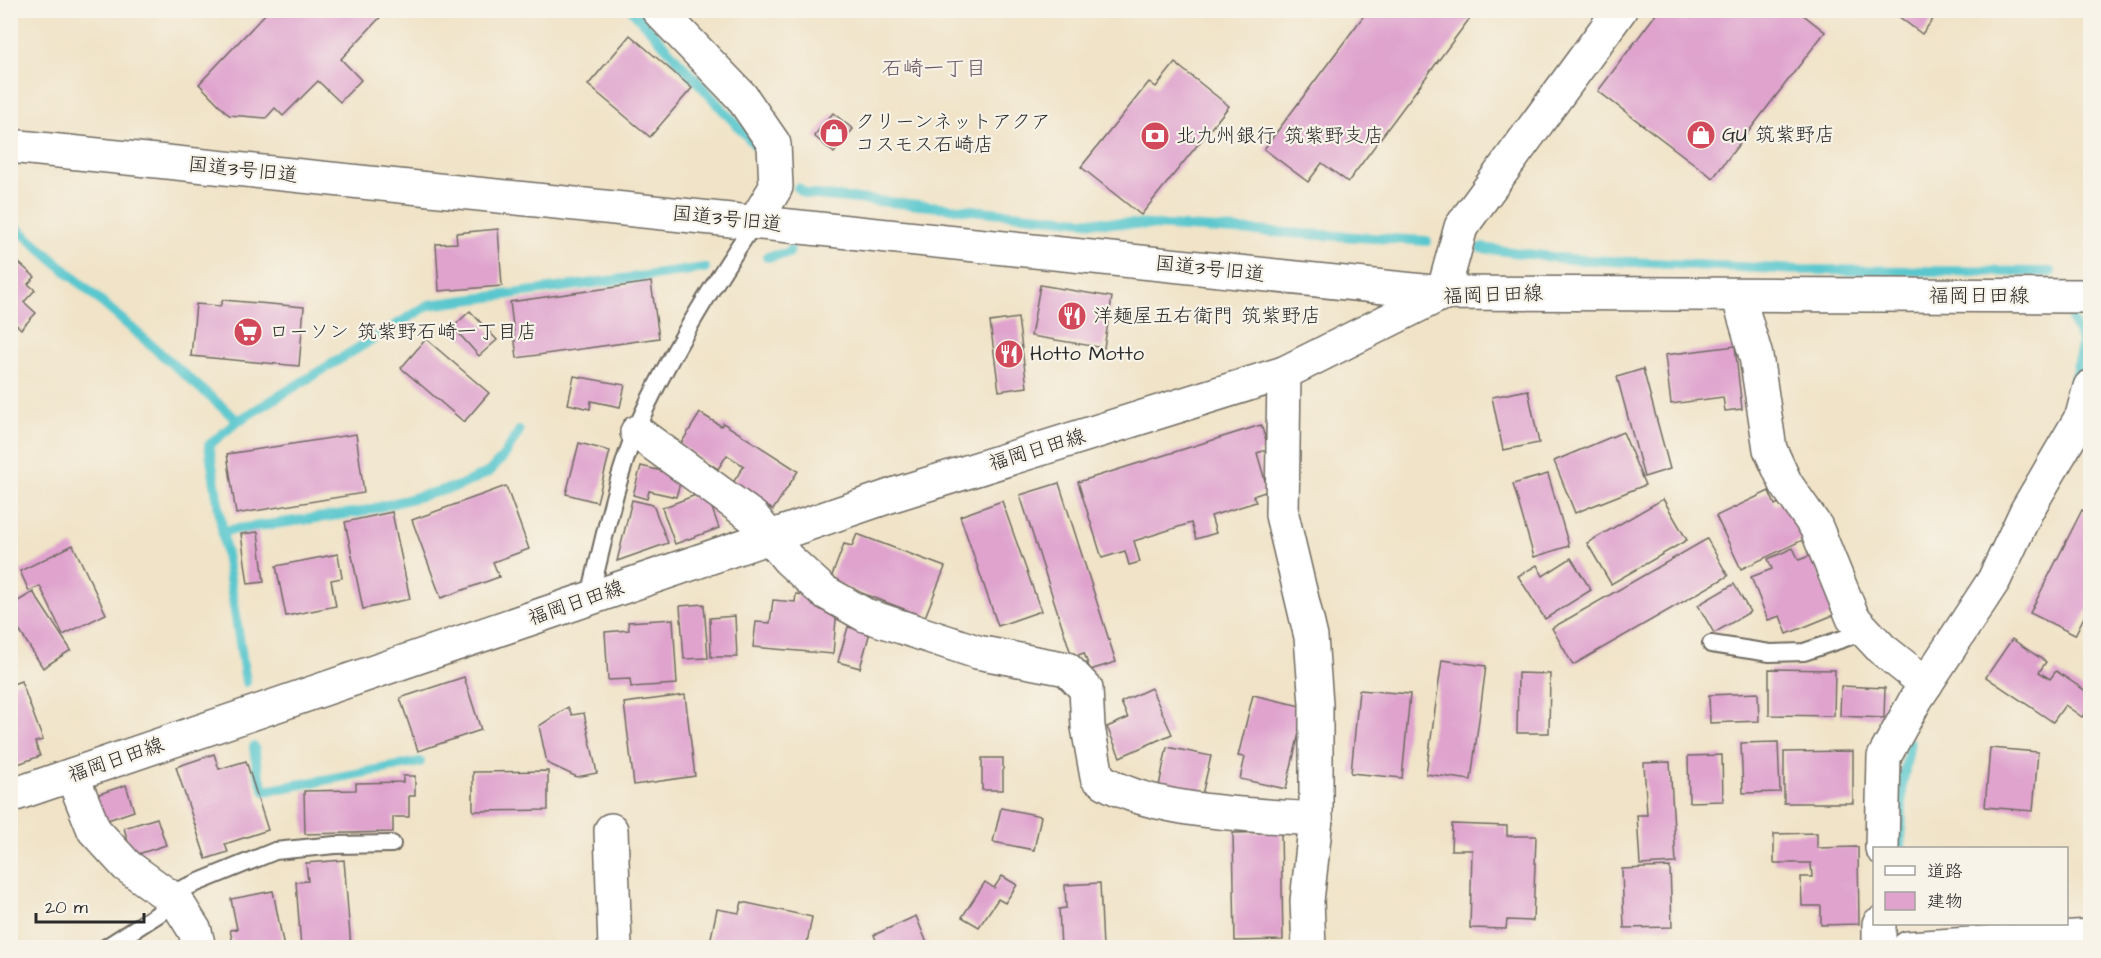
<svg xmlns="http://www.w3.org/2000/svg" width="2101" height="958" font-family="'Architects Daughter','Klee One',sans-serif">
<rect width="100%" height="100%" fill="#f7f3e8"/>
<filter id="ink" filterUnits="userSpaceOnUse"><feTurbulence type="fractalNoise" baseFrequency=".0167" numOctaves="2"/><feDisplacementMap in="SourceGraphic" scale="12" xChannelSelector="R" yChannelSelector="G"/><feConvolveMatrix kernelMatrix="1 2 1 2 8 2 1 2 1" color-interpolation-filters="sRGB"/></filter>
<filter id="wash" filterUnits="userSpaceOnUse"><feTurbulence type="fractalNoise" baseFrequency=".008" numOctaves="4" result="noise"/><feDisplacementMap in="SourceGraphic" scale="24" xChannelSelector="R" yChannelSelector="G"/><feGaussianBlur stdDeviation="1.35" result="paint"/><feColorMatrix in="noise" values="0 0 0 0 0 0 0 0 0 0 0 0 0 0 0 0 0 1.4 0 .05"/><feComposite in="paint" operator="in"/></filter>
<g filter="url(#wash)">
<rect width="100%" height="100%" fill="#f0e3c7"/>
<g fill="none" stroke-linecap="round" stroke-linejoin="round">
<g stroke="#5ac7ce" stroke-width="10">
<polyline points="632,10 755,145"/>
<polyline points="798,188 806,194 1083,221 1427,241"/>
<polyline points="10,222 238,421"/>
<polyline points="1481,248 1567,259 1800,270 2051,272"/>
<polyline points="767,257 789,253 790,250"/>
<polyline points="2072,320 2085,346"/>
<polyline points="2071,396 2082,345"/>
<polyline points="223,531 360,512 459,486 489,472 504,456 519,431"/>
<polyline points="246,682 209,445 238,421 429,305 705,268"/>
<polyline points="254,747 258,773 265,791 420,762"/>
<polyline points="1901,848 1902,786 1910,742"/>
</g>
</g>
<g id="blocks">
<g fill="#dfa3ce">
<polygon points="269,10 387,10 341,59 361,80 340,102 318,81 283,116 275,108 266,118 229,115 199,84"/>
<polygon points="1368,10 1476,10 1348,182 1322,163 1308,182 1264,149"/>
<polygon points="1659,10 1797,10 1825,32 1713,178 1598,91"/>
<polygon points="1890,10 1940,10 1922,34"/>
<polygon points="630,35 692,88 650,137 588,85"/>
<polygon points="1175,63 1229,106 1141,215 1081,167 1149,82 1156,87"/>
<polygon points="833,113 853,129 834,153 814,136"/>
<polygon points="498,229 502,286 439,291 436,244 457,243 456,233"/>
<polygon points="10,255 35,277 28,284 35,290 24,302 36,313 21,329 10,319"/>
<polygon points="651,282 659,338 517,358 510,302"/>
<polygon points="1040,285 1112,297 1104,348 1031,336"/>
<polygon points="223,300 304,307 299,366 191,356 196,304 220,306"/>
<polygon points="470,311 497,340 479,356 453,327"/>
<polygon points="1018,318 1027,387 999,391 990,322"/>
<polygon points="426,339 489,393 464,422 401,368"/>
<polygon points="1735,346 1742,409 1725,411 1723,397 1671,404 1665,355"/>
<polygon points="1643,369 1670,469 1644,477 1617,377"/>
<polygon points="574,376 625,385 620,407 591,401 590,409 568,404"/>
<polygon points="1528,390 1539,443 1503,450 1492,397"/>
<polygon points="700,413 721,426 723,423 798,471 773,510 732,484 744,466 727,455 718,469 680,445"/>
<polygon points="1261,425 1269,449 1257,453 1268,491 1253,496 1256,502 1211,516 1216,533 1196,539 1191,523 1134,541 1140,562 1129,565 1125,551 1102,558 1078,482"/>
<polygon points="1623,432 1645,485 1575,513 1554,461"/>
<polygon points="356,434 364,493 236,514 227,454"/>
<polygon points="579,443 610,451 597,502 566,494"/>
<polygon points="641,466 682,476 676,497 649,491 647,499 633,495"/>
<polygon points="1548,474 1569,546 1534,557 1513,484"/>
<polygon points="1059,483 1116,662 1090,670 1084,653 1072,657 1020,495"/>
<polygon points="506,486 529,549 493,562 499,577 441,598 412,520"/>
<polygon points="706,491 719,528 675,544 662,508"/>
<polygon points="1769,491 1775,505 1785,500 1803,540 1741,569 1716,516"/>
<polygon points="1663,499 1687,540 1611,584 1587,543"/>
<polygon points="632,500 653,505 668,543 617,561"/>
<polygon points="1002,501 1041,611 998,626 960,516"/>
<polygon points="2082,510 2090,515 2090,605 2075,635 2030,613"/>
<polygon points="392,512 410,599 363,609 345,522"/>
<polygon points="258,532 264,582 248,584 241,534"/>
<polygon points="857,534 945,567 925,617 830,581 844,544 852,546"/>
<polygon points="1707,539 1728,576 1573,665 1552,628"/>
<polygon points="73,545 106,614 63,635 40,586 29,591 20,571"/>
<polygon points="1793,548 1799,560 1812,555 1836,614 1787,634 1780,616 1768,620 1751,577 1772,569 1768,559"/>
<polygon points="338,554 342,578 331,580 336,606 286,616 276,566"/>
<polygon points="1571,558 1591,590 1545,619 1518,576 1537,565 1543,576"/>
<polygon points="1734,584 1750,612 1714,633 1698,605"/>
<polygon points="33,592 71,650 43,668 10,616 10,606"/>
<polygon points="796,594 814,596 813,606 837,608 833,654 753,647 756,622 770,623 773,600 795,602"/>
<polygon points="704,604 708,658 684,659 680,606"/>
<polygon points="735,616 737,657 711,657 710,618"/>
<polygon points="673,619 677,684 631,687 630,679 608,680 605,632 629,630 628,622"/>
<polygon points="848,627 870,632 860,668 838,662"/>
<polygon points="2012,639 2046,662 2039,672 2050,679 2056,671 2090,694 2090,706 2082,717 2065,705 2053,722 1986,677"/>
<polygon points="1442,660 1486,666 1471,780 1426,774"/>
<polygon points="1769,669 1835,670 1834,716 1769,715"/>
<polygon points="1518,673 1550,674 1549,733 1517,733"/>
<polygon points="464,677 481,730 418,751 400,698"/>
<polygon points="21,681 43,740 35,742 40,756 10,767 10,685"/>
<polygon points="1841,686 1885,688 1884,718 1840,716"/>
<polygon points="1151,688 1172,734 1120,757 1107,727 1128,718 1121,702"/>
<polygon points="1359,690 1410,694 1402,778 1351,773"/>
<polygon points="1758,693 1759,721 1710,723 1709,695"/>
<polygon points="685,695 695,776 634,785 624,703"/>
<polygon points="1253,695 1305,707 1286,789 1240,779 1245,757 1238,756"/>
<polygon points="568,707 572,715 584,713 597,773 577,777 547,763 539,726"/>
<polygon points="1778,742 1780,792 1743,793 1741,743"/>
<polygon points="1167,747 1211,756 1202,795 1159,786"/>
<polygon points="1990,748 2038,752 2033,811 1985,807"/>
<polygon points="1853,751 1853,803 1784,803 1784,752"/>
<polygon points="214,754 219,769 246,761 268,830 225,844 228,852 206,859 176,767"/>
<polygon points="1722,755 1723,801 1689,802 1688,756"/>
<rect x="982" y="758" width="21" height="32"/>
<polygon points="1670,762 1676,863 1640,865 1637,815 1647,815 1644,763"/>
<polygon points="548,771 548,810 473,811 473,772"/>
<polygon points="403,776 415,776 415,796 409,796 409,817 393,817 393,832 305,834 304,791 356,790 356,783 403,782"/>
<polygon points="126,785 134,811 102,822 93,796"/>
<polygon points="1001,808 1041,816 1034,850 993,842"/>
<polygon points="157,818 166,845 132,856 124,828"/>
<polygon points="1452,824 1507,826 1507,836 1536,836 1533,921 1507,920 1506,929 1470,928 1472,850 1451,850"/>
<polygon points="1281,832 1283,940 1235,941 1233,833"/>
<polygon points="1817,833 1817,848 1858,847 1859,924 1821,925 1821,906 1802,906 1801,877 1812,877 1811,863 1774,863 1774,834"/>
<polygon points="344,860 351,948 301,948 296,882 308,881 306,863"/>
<polygon points="1670,867 1672,927 1624,928 1622,869"/>
<polygon points="1002,876 1017,885 1005,903 998,899 979,927 962,917 985,882 994,888"/>
<polygon points="1100,883 1103,947 1061,948 1059,909 1066,908 1065,885"/>
<polygon points="273,891 284,948 234,948 230,930 237,929 231,899"/>
<polygon points="742,902 812,917 806,948 709,947 717,909 739,913"/>
<polygon points="916,916 929,948 879,948 874,935"/>
</g>
</g>
</g>
<g filter="url(#ink)">
<use href="#blocks" fill-opacity="0" stroke="#706b62" stroke-width="1.5"/>
<g fill="none" stroke-linecap="round" stroke-linejoin="round">
<g stroke="#706b62" stroke-width="20">
<g id="service">
<path d="M589 599C606 533 618 464 648 403 679 339 716 280 755 222"/>
<polyline points="1711,644 1770,653 1804,652 1866,631"/>
<polyline points="167,895 275,851 335,845 392,844"/>
<polyline points="105,948 177,902"/>
</g>
</g>
<g stroke="#706b62" stroke-width="36">
<g id="minor">
<polyline points="658,10 741,96 774,144 776,187 755,222"/>
<polyline points="1443,293 1461,227 1620,10"/>
<polyline points="1738,295 1756,356 1770,449 1786,484 1816,527 1853,618 1882,649 1926,684"/>
<polyline points="1284,373 1282,515 1311,637 1316,704 1316,819 1307,901 1309,948"/>
<path d="M637 432 753 517 788 559 823 591 865 615 977 652 1067 669 1086 689 1088 727 1097 777C1144 813 1257 815 1316 819"/>
<polyline points="72,775 94,830 127,866 177,902 195,931 199,948"/>
<polyline points="611,830 615,948"/>
<polyline points="1882,848 1884,757 1916,699 1994,580 2027,510 2082,416 2090,387"/>
<polyline points="1879,948 1879,924"/>
<polyline points="1908,948 2090,936"/>
</g>
</g>
<g stroke="#706b62" stroke-width="36">
<polyline id="tertiary" points="10,146 1443,293"/>
</g>
<g stroke="#706b62" stroke-width="36">
<polyline id="secondary" points="10,796 896,494 1284,373 1443,293 2090,296"/>
</g>
<use href="#service" stroke="#fff" stroke-width="16"/>
<use href="#minor" stroke="#fff" stroke-width="33"/>
<use href="#tertiary" stroke="#fff" stroke-width="33"/>
<use href="#secondary" stroke="#fff" stroke-width="33"/>
</g>
</g>
<defs>
<g id="shop-disc" transform="scale(1.5)"><circle r="9.5" fill="#d1495b" stroke="#f7f3e8"/><path d="M-5-2.5h2.3a2.7 3.5 0 0 1 5.4 0H5L5.5 6h-11ZM-1.5-2.5h3a1.5 2.3 0 0 0-3 0Z" fill="#fff"/></g>
<g id="bank-disc" transform="scale(1.5)"><circle r="9.5" fill="#d1495b" stroke="#f7f3e8"/><path d="M-6-4H6V4H-6ZM0-2.3a2.3 2.3 0 1 0 0 4.6a2.3 2.3 0 1 0 0-4.6Z" fill="#fff"/></g>
<g id="restaurant-disc" transform="scale(1.5)"><circle r="9.5" fill="#d1495b" stroke="#f7f3e8"/><path d="M-5-6h1v4h1v-4h1v4h1v-4h1v5L-1.5 .5V6h-2V.5L-5-1ZM5-6V6H3V1.5H1.5Q1.5-4 5-6Z" fill="#fff"/></g>
<g id="supermarket-disc" transform="scale(1.5)"><circle r="9.5" fill="#d1495b" stroke="#f7f3e8"/><path d="M-6-5.5h2.5l.6 2H6L4.5 2H-2.5L-4.4-4H-6ZM-1.5 3.2a1.3 1.3 0 1 0 .1 0ZM3 3.2a1.3 1.3 0 1 0 .1 0Z" fill="#fff"/></g>
</defs>
<g fill-rule="evenodd">
<use href="#shop-disc" x="834" y="133"/>
<use href="#shop-disc" x="1701" y="135"/>
<use href="#bank-disc" x="1155" y="136"/>
<use href="#restaurant-disc" x="1072" y="316"/>
<use href="#supermarket-disc" x="248" y="332"/>
<use href="#restaurant-disc" x="1009" y="354"/>
</g>
<g text-anchor="middle" dominant-baseline="central" stroke-width="4.5" stroke-linejoin="round" paint-order="stroke">
<g font-size="20" fill="#2b2b2b" stroke="#f7f3e8" text-anchor="start">
<text x="855" y="122">クリーンネットアクア<tspan x="855" dy="23">コスモス石崎店</tspan></text>
<text x="1722" y="135">GU 筑紫野店</text>
<text x="1176" y="136">北九州銀行 筑紫野支店</text>
<text x="1093" y="316">洋麺屋五右衛門 筑紫野店</text>
<text x="269" y="332">ローソン 筑紫野石崎一丁目店</text>
<text x="1030" y="354">Hotto Motto</text>
</g>
<g font-size="20" fill="#2b2b2b" stroke="#f7f3e8">
<text transform="translate(243 170) rotate(6)">国道3号旧道</text>
<text transform="translate(727 219) rotate(6)">国道3号旧道</text>
<text transform="translate(1210 269) rotate(6)">国道3号旧道</text>
<text transform="translate(1493 295) rotate(-2)">福岡日田線</text>
<text x="1979" y="296">福岡日田線</text>
<text transform="translate(1037 450) rotate(-17)">福岡日田線</text>
<text transform="translate(576 603) rotate(-19)">福岡日田線</text>
<text transform="translate(116 760) rotate(-19)">福岡日田線</text>
</g>
<g font-size="21" fill="#6a5564" stroke="#f7f3e8">
<text x="934" y="68">石崎一丁目</text>
</g>
</g>
<rect width="2101" height="958" fill="none" stroke="#f7f3e8" stroke-width="36"/>
<rect x="1873" y="847" width="195" height="78" fill="#f7f3e8" stroke="#a5a39c" stroke-width="1.5"/>
<rect x="1885" y="866" width="30" height="9" fill="#ffffff" stroke="#a5a39c" stroke-width="1.5"/>
<text x="1927" y="877" font-size="18" fill="#2b2b2b">道路</text>
<rect x="1885" y="892" width="30" height="18" fill="#dfa3ce" stroke="#a5a39c" stroke-width="1.5"/>
<text x="1927" y="907" font-size="18" fill="#2b2b2b">建物</text>
<path d="M36 913v9h108v-9" fill="none" stroke="#2b2b2b" stroke-width="3"/>
<text x="45" y="913" font-size="18" fill="#2b2b2b" stroke="#f7f3e8" stroke-width="4.5" paint-order="stroke">20 m</text>
</svg>
